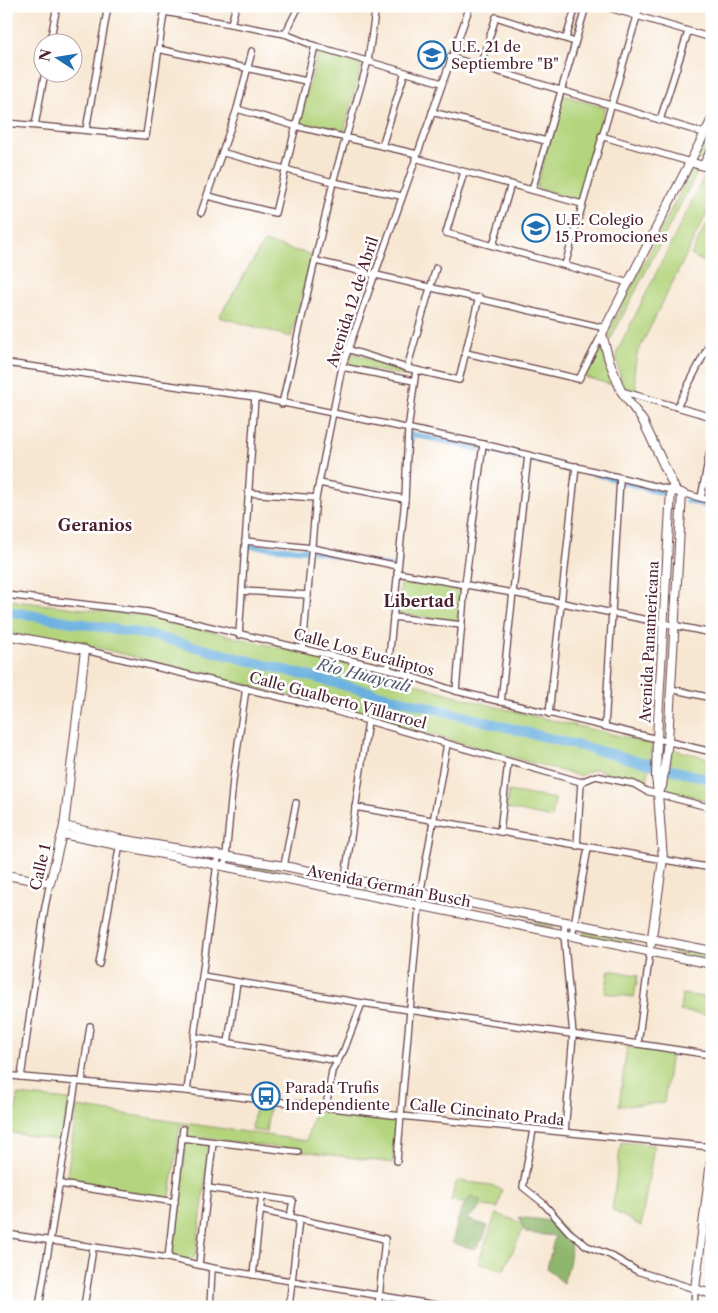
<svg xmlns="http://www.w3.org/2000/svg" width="718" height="1313" font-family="'Libre Caslon Text',serif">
<rect width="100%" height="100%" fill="#fff"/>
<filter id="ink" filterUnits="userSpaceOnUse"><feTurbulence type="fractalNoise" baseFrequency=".02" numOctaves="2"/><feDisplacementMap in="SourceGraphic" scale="10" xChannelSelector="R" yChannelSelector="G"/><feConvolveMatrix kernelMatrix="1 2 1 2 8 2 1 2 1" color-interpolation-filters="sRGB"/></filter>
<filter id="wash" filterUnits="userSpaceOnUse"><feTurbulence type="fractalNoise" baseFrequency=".0096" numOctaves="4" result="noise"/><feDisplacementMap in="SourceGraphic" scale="20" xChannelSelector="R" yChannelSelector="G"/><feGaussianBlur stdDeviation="1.12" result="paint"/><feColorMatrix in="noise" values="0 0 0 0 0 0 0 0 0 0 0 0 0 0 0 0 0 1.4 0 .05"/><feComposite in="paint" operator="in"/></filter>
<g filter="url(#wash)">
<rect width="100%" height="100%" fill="#f7e7d2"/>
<g fill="#b3d47c" stroke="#7e7a54">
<polygon points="318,52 362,64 343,135 299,124"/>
<polygon points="563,95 605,108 578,200 536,188"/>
<polygon points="712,129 712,142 702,161 696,159"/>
<polygon points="692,169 698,171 610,340 608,333"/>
<polygon points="707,171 712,173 712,203 637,354 634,373 637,391 622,387 616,354"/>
<polygon points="706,225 712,227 710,265 691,255"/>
<polygon points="264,242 312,255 291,337 219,317"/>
<polygon points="600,347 602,349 612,385 585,377"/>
<polygon points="352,353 405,369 404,376 349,365"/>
<polygon points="401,579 460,588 458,621 398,614"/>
<path d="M6 600 145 616 387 673C470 705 566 722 652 744L647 784 595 769 580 776 295 697 83 644 6 633Z"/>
<polygon points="672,749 712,759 712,802 666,790"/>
<polygon points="509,791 555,799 552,818 506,808"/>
<polygon points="243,863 331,881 333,884 240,866"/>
<polygon points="352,885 407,896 409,899 349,888"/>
<polygon points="434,903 552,926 554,929 431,905"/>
<polygon points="585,931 630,940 632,942 631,944 583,935"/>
<polygon points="674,949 712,955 712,960 673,953 671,950"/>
<polygon points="609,970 638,975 634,997 605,993"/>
<polygon points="682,994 712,998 710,1015 680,1011"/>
<polygon points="627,1047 671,1053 664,1103 619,1106"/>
<polygon points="18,1095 69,1100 63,1141 6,1132 6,1109 16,1110"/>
<polygon points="77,1107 306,1141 315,1111 396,1120 393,1163 188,1136 189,1127 180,1125 170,1198 66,1182"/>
<polygon points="255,1107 269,1109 266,1132 252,1130"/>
<polygon points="188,1141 210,1145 196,1255 192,1260 177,1258 172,1254 186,1143"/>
<polygon points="621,1142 654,1145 641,1226 612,1210"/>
<polygon points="458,1181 491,1185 502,1190 498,1208 451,1201 455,1184"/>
<polygon points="496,1214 515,1220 524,1227 503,1271 478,1263"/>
</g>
<g fill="#8eb66c" stroke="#6c6a4c">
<polygon points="471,1196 480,1200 481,1207 467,1219 488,1226 483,1239 475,1249 452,1243 461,1209"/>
<path d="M519 1217C530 1219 549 1219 558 1224 578 1237 570 1265 563 1283L547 1268 555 1236 526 1233Z"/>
</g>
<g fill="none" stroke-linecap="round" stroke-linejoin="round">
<g stroke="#6ab0e0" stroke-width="5.5">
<polyline points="485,450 525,459"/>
<polyline points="410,453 411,434 479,449"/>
<polyline points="531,460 558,465"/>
<polyline points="593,473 617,480"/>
<polyline points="623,482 666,494"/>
<polyline points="687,500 712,507"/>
<polyline points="247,551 247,546 305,550"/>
<polyline points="314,551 395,568"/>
</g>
<polyline stroke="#6ab0e0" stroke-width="10" points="6,611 149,635 712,780"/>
</g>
</g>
<g filter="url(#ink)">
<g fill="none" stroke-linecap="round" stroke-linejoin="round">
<g stroke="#643d44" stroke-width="8">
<g id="street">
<polyline points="603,6 712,38"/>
<polyline points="165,12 285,34 299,6"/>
<polyline points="231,24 236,6"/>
<polyline points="285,34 315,46 442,83"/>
<polyline points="566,38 576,6"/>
<polyline points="50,42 57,6"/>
<polyline points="158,49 306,81"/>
<polyline points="450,57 704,133"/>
<polyline points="480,66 496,17 575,42"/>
<polyline points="237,109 295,126 417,154"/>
<polyline points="432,112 546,141"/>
<polyline points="660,120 688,32"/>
<polyline points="6,123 146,136 165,6"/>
<polyline points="35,125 45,72"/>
<polyline points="86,130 108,6"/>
<polyline points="601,136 690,162"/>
<polyline points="382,146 405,72"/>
<polyline points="224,153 333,182 401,196"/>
<polyline points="415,158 582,204"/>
<polyline points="703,166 712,169"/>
<polyline points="464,172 446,233 629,283"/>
<polyline points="532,190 586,6"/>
<polyline points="208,196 275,213 315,46"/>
<polyline points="201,213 237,109 252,51"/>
<polyline points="493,245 511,184"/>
<polyline points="316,261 605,328"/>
<polyline points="565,265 640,6"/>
<polyline points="347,349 407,368 459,380 479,297"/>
<polyline points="466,353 579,379 602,334"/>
<polyline points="6,363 255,397 483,444 671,490"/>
<polyline points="342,367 414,381"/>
<polyline points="407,368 436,268"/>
<polyline points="621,391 712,417"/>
<polyline points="282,404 333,182 368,61 376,6"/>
<polyline points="677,407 712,339"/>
<polyline points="319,483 405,499"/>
<polyline points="248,493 316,498"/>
<polyline points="682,493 712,501"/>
<polyline points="701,498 712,440"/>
<polyline points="245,541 312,548 398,566"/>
<polyline points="397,573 513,593 712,633"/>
<polyline points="242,591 308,595"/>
<polyline points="6,595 148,612 388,669 456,691 712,752"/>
<polyline points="393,617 462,625"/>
<polyline points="239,635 255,397"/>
<polyline points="303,648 316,498 342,367 470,6"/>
<polyline points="85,650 313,705 581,782 596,776 634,784 646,791 712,808"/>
<polyline points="388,669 405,499 408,430 416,370"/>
<polyline points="671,689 712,698"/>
<polyline points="456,691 465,585 483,444"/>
<polyline points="501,702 528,455"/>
<polyline points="549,714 576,466"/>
<polyline points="605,726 620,479"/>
<polyline points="355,807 712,868"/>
<polyline points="500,832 508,762"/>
<polyline points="577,846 581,782"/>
<polyline points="284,866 296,803"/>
<polyline points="225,867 233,780 246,688"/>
<polyline points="343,891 368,721"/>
<polyline points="572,936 588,848"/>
<polyline points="99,964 120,843"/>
<polyline points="203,976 362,1003 712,1055"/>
<polyline points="195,1037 338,1061"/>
<polyline points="228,1043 237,982"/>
<polyline points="638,1044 650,951"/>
<polyline points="6,1075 21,1077 45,907 50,883"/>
<polyline points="21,1077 187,1091 401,1116 712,1147"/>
<polyline points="82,1081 90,1026"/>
<polyline points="187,1091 218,856"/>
<polyline points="326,1107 332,1071 344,1050 362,1003"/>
<polyline points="533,1130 523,1187 543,1203 569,1232 587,1246 610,1255 637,1271 695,1289 694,1307"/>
<polyline points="565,1132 573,1035 564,934 565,922"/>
<polyline points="182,1138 298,1152"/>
<polyline points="397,1161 420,895 447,744"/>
<polyline points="60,1184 175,1202"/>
<polyline points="208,1188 293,1201 290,1217"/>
<polyline points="260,1210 385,1239 378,1307"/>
<polyline points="6,1234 168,1258 212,1268 449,1307"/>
<polyline points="168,1258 183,1129"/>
<polyline points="199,1264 213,1142"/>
<polyline points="253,1275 262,1196"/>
<polyline points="39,1307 76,1081"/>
<polyline points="84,1307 93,1248"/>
<polyline points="210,1307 212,1268"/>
<polyline points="289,1307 299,1219"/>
</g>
</g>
<g stroke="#643d44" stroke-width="10">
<g id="secondary">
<polyline points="690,162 703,166 712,149"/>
<polygon points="671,490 682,493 668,741 662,786 658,794 656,777 657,738"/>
<polyline points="676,491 643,421 621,391 609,360 602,334 712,119"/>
<polyline points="6,635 85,650 64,826 50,883 6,875"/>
<polyline points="64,826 120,839 284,866 712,951"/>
<polyline points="62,834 712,964"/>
<polyline points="651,944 663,859 658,794"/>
<polyline points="712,1153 695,1289 712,1294"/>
</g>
</g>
<use href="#street" stroke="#fff" stroke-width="5.5"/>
<use href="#secondary" stroke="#fff" stroke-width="8"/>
</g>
</g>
<defs>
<g id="school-ring" transform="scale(1.4375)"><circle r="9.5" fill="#fff" stroke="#1f6fb2" stroke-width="1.5"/><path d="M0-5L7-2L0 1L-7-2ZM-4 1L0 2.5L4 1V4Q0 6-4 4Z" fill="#1f6fb2"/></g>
<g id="bus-ring" transform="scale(1.4375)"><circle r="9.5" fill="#fff" stroke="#1f6fb2" stroke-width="1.5"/><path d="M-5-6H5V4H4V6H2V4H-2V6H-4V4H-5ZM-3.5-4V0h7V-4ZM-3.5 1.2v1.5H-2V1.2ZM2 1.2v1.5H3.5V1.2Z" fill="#1f6fb2"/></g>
</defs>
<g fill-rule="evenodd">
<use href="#school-ring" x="432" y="55"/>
<use href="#school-ring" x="536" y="228"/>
<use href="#bus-ring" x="266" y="1096"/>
</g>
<g text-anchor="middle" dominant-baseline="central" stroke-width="5" stroke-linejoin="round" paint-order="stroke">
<g font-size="15" fill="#4a1f2b" stroke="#fff" text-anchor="start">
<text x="451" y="46">U.E. 21 de<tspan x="451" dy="17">Septiembre "B"</tspan></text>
<text x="555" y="219">U.E. Colegio<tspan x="555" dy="17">15 Promociones</tspan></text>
<text x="285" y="1087">Parada Trufis<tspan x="285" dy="17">Independiente</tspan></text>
</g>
<g font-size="15" fill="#4a1f2b" stroke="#fff">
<text transform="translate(352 302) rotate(-72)">Avenida 12 de Abril</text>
<text transform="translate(649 642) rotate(-87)">Avenida Panamericana</text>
<text transform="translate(364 652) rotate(15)">Calle Los Eucaliptos</text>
<text transform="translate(338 700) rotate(15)">Calle Gualberto Villarroel</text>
<text transform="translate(40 867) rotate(-77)">Calle 1</text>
<text transform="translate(389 886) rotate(11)">Avenida Germán Busch</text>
<text transform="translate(487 1112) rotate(6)">Calle Cincinato Prada</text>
</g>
<g font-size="16" font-weight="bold" fill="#4a1f2b" stroke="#fff">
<text x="95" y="525">Geranios</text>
<text x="419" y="601">Libertad</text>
</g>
<g font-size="16" font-style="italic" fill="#575973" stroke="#fff">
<text transform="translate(364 675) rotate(14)">Río Huayculi</text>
</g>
</g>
<rect width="718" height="1313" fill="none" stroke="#fff" stroke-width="25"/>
<g transform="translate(58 58) rotate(282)"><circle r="24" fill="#ffffff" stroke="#b7a5aa"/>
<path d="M0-4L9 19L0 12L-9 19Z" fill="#1f6fb2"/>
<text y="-8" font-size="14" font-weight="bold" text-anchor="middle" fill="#4a1f2b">N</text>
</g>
</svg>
